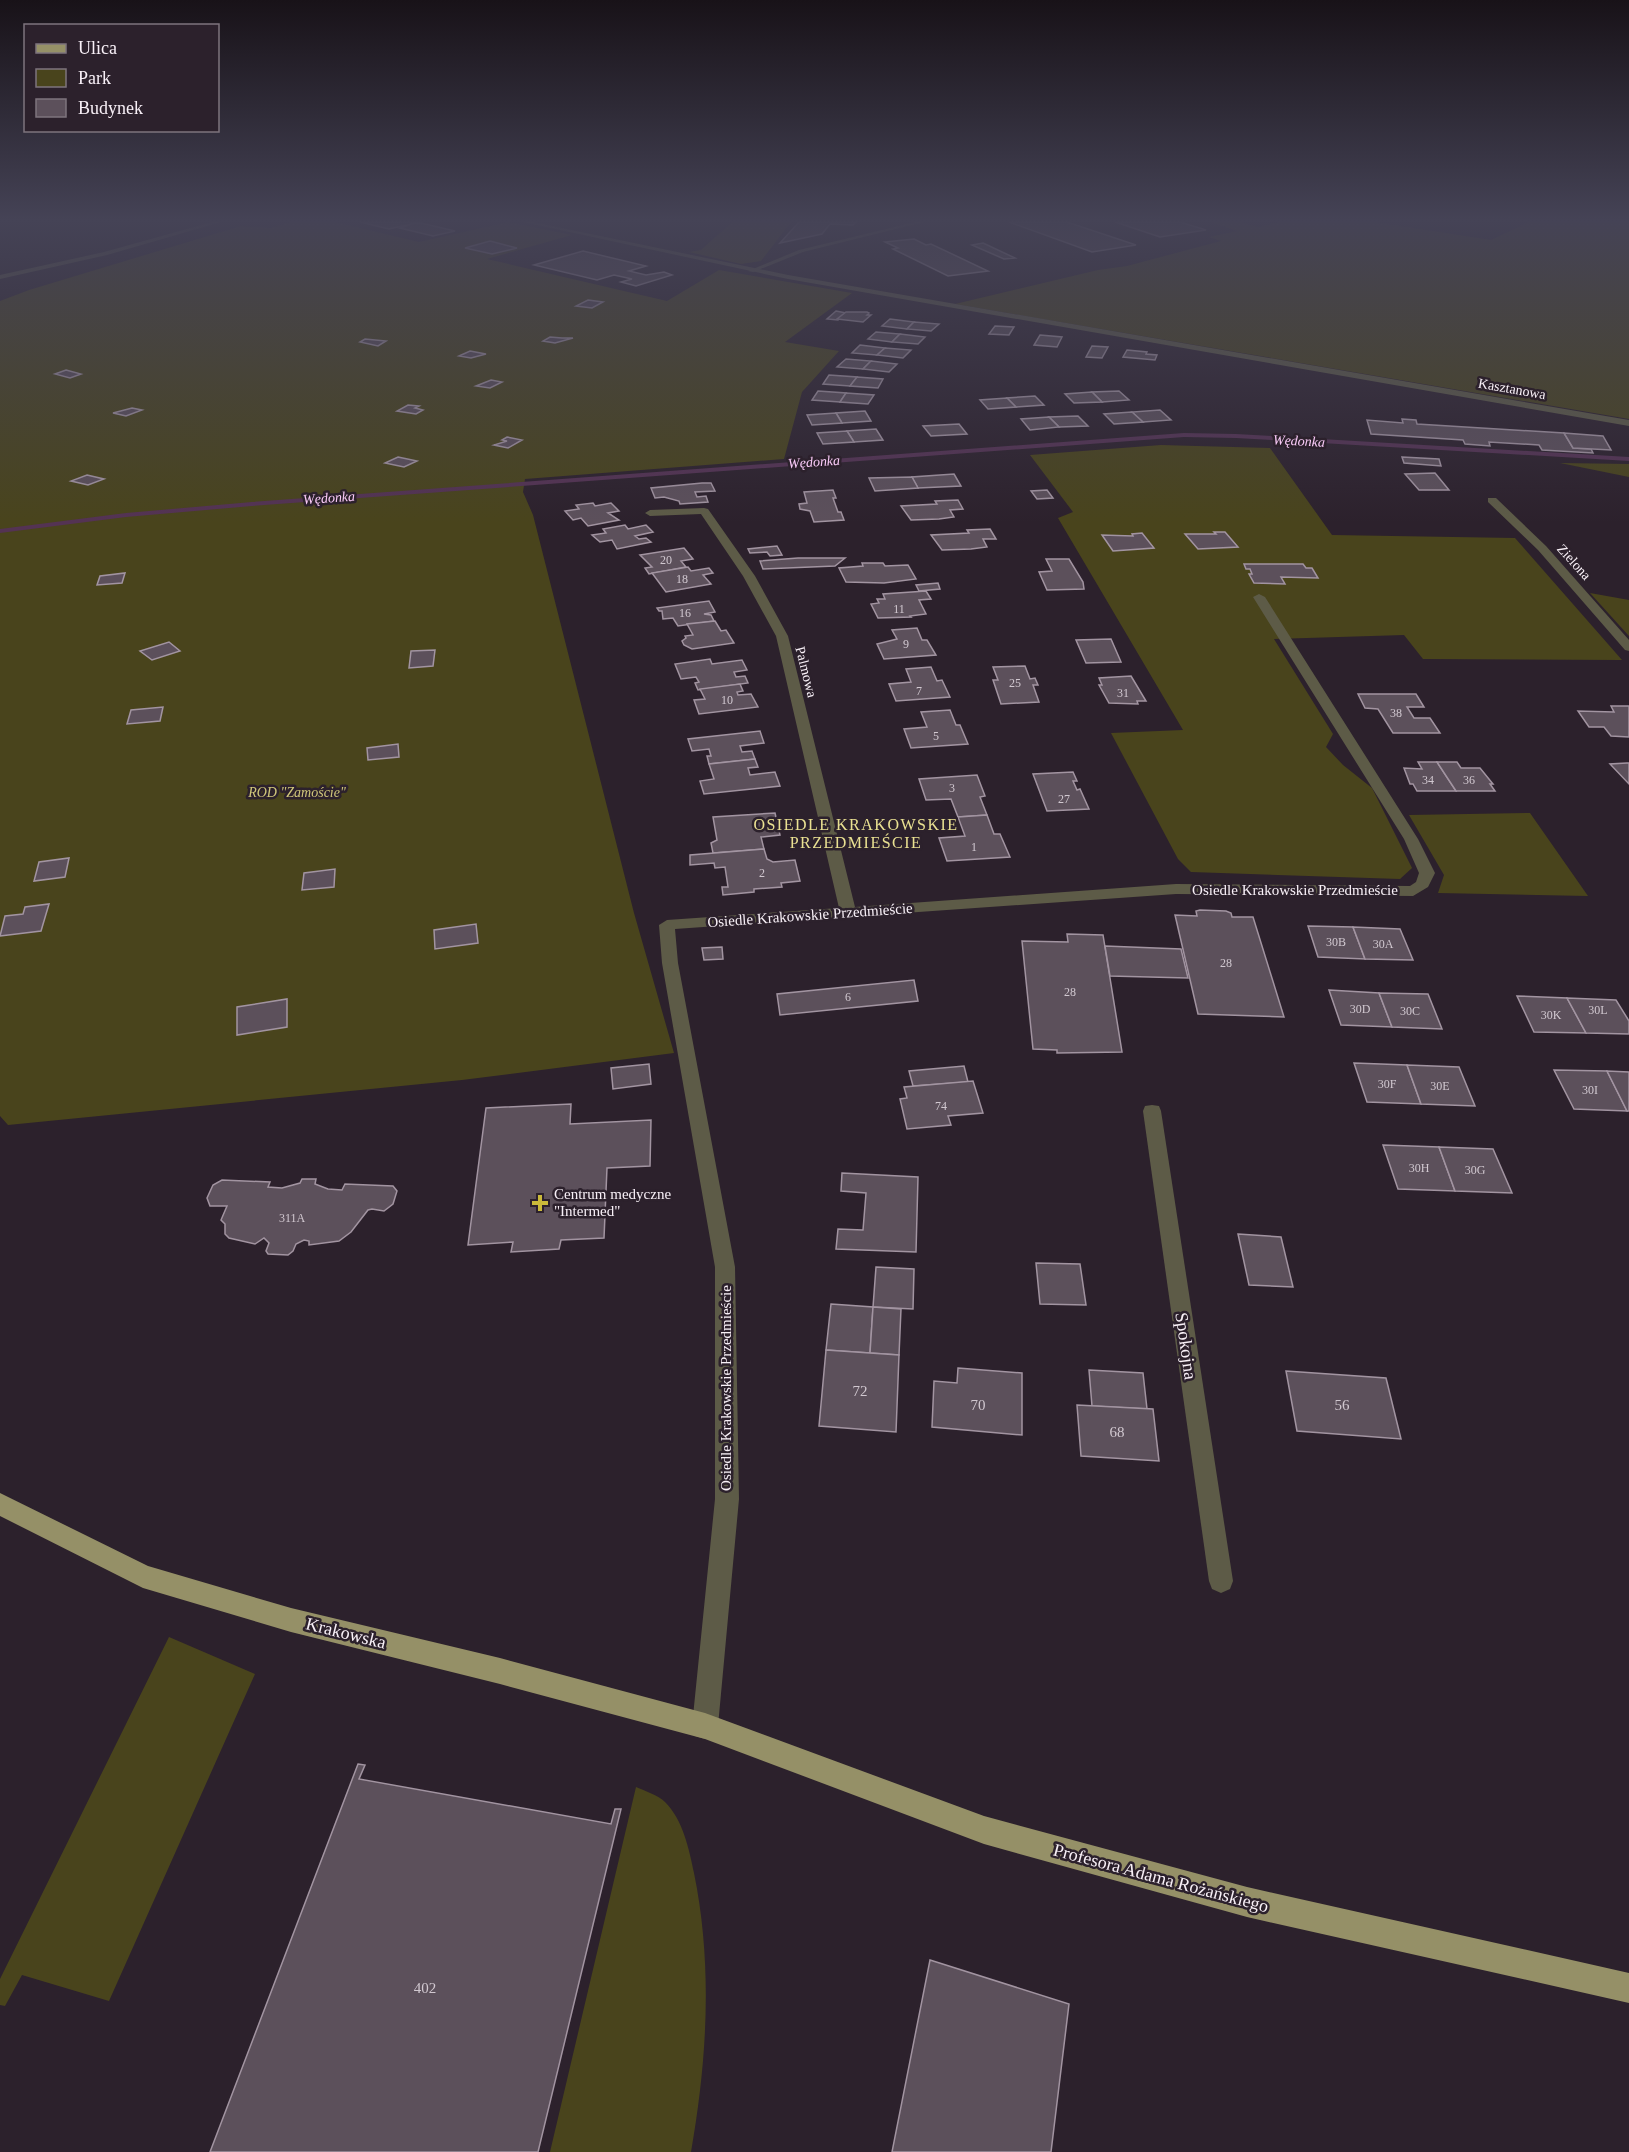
<svg xmlns="http://www.w3.org/2000/svg" width="1629" height="2152" font-family="Georgia,serif">
<rect width="100%" height="100%" fill="#2c212c"/>
<g fill="#49441c">
<polygon points="291,222 335,222 419,242 508,222 572,235 487,259 667,301 719,270 852,293 785,342 839,351 802,392 784,459 525,479 523,492 533,515 634,913 674,1053 462,1080 8,1125 0,1116 0,301 29,290 241,226 271,228"/>
<polygon points="732,222 791,222 761,261 741,264 689,252 701,250"/>
<polygon points="1211,222 1241,222 1258,227 1280,222 1375,222 1491,240 1529,222 1629,222 1629,419 955,304 1098,270 1127,266 1221,241 1209,237 1237,231"/>
<polygon points="1161,445 1270,448 1332,535 1515,538 1622,660 1423,659 1404,635 1274,639 1333,734 1326,747 1343,765 1372,788 1412,868 1400,879 1191,872 1178,859 1111,733 1183,730 1058,518 1073,512 1030,455"/>
<polygon points="1560,463 1629,464 1629,477"/>
<polygon points="1590,593 1629,600 1629,636"/>
<polygon points="1530,813 1588,896 1438,893 1444,875 1409,815"/>
<polygon points="169,1637 255,1674 109,2001 22,1975 5,2006 0,2005 0,1979"/>
<path d="M636 1787C645 1791 658 1795 665 1802 683 1820 689 1849 694 1873 713 1966 707 2060 691 2152H550Z"/>
</g>
<g fill="none" stroke-linecap="round" stroke-linejoin="round">
<polygon fill="#543353" fill-rule="evenodd" points="1184,433 1236,434 1629,457 1629,461 1236,438 1184,437 252,506 126,517 0,533 0,529 126,513 252,502"/>
</g>
<g fill="#5c505b" stroke="#a294a1" stroke-width="1.5">
<polygon points="360,222 410,222 416,223 389,229"/>
<polygon points="799,222 856,222 853,225 830,224 822,234 780,243"/>
<polygon points="1009,222 1067,222 1136,245 1092,252"/>
<polygon points="1115,222 1180,222 1206,230 1160,237"/>
<polygon points="414,223 421,223 455,231 433,236 400,228"/>
<polygon points="914,239 926,245 931,244 988,271 948,276 893,249 898,248 885,242"/>
<polygon points="490,241 517,248 492,254 465,248"/>
<polygon points="983,243 1015,258 1004,259 972,245"/>
<polygon points="583,251 646,266 629,271 646,275 664,272 672,275 636,286 621,282 632,279 614,275 597,280 534,265"/>
<polygon points="588,300 603,302 592,308 576,306"/>
<polygon points="836,311 846,313 838,320 827,319"/>
<polygon points="846,312 867,312 869,313 867,315 871,315 863,322 837,319"/>
<polygon points="890,319 914,322 907,329 882,326"/>
<polygon points="914,322 939,324 931,331 907,329"/>
<polygon points="995,326 1014,327 1009,335 989,334"/>
<polygon points="876,332 900,334 892,342 868,339"/>
<polygon points="900,334 925,337 918,344 892,342"/>
<polygon points="1040,335 1062,337 1057,347 1034,345"/>
<polygon points="550,337 562,338 573,338 555,343 543,341"/>
<polygon points="365,339 386,341 378,346 360,342"/>
<polygon points="860,345 885,348 877,355 852,353"/>
<polygon points="1092,346 1108,347 1102,358 1086,357"/>
<polygon points="885,348 911,350 903,358 877,355"/>
<polygon points="1127,350 1147,352 1146,354 1157,355 1155,360 1123,357"/>
<polygon points="470,351 486,354 471,358 459,356"/>
<polygon points="846,359 871,361 863,369 837,367"/>
<polygon points="871,361 897,364 889,372 863,369"/>
<polygon points="66,370 81,374 70,378 55,374"/>
<polygon points="829,375 857,377 850,386 823,384"/>
<polygon points="857,377 883,379 878,388 850,386"/>
<polygon points="491,380 502,382 490,388 476,386"/>
<polygon points="818,391 846,393 840,402 812,400"/>
<polygon points="1119,391 1129,400 1102,402 1092,392"/>
<polygon points="1092,392 1102,402 1074,403 1065,394"/>
<polygon points="846,393 874,395 868,404 840,402"/>
<polygon points="1035,396 1044,405 1016,407 1007,398"/>
<polygon points="1007,398 1016,407 988,409 980,400"/>
<polygon points="408,405 419,406 415,408 423,410 416,414 397,411"/>
<polygon points="132,408 142,410 126,416 113,413"/>
<polygon points="1160,410 1171,420 1143,422 1132,412"/>
<polygon points="865,411 871,421 842,423 836,413"/>
<polygon points="1132,412 1143,422 1114,424 1104,414"/>
<polygon points="836,413 842,423 812,425 807,415"/>
<polygon points="1078,416 1088,426 1059,427 1049,417"/>
<polygon points="1049,417 1059,427 1030,430 1021,419"/>
<polygon points="1402,419 1416,420 1417,424 1564,433 1573,448 1591,449 1593,453 1542,450 1539,445 1489,442 1490,446 1465,444 1463,440 1371,434 1367,420 1403,423"/>
<polygon points="959,424 967,434 931,436 923,426"/>
<polygon points="876,429 883,440 854,442 847,431"/>
<polygon points="847,431 854,442 823,444 817,433"/>
<polygon points="1564,433 1603,436 1611,450 1573,448"/>
<polygon points="507,437 522,440 508,448 494,445 507,441 502,440"/>
<polygon points="398,457 417,461 404,467 385,463"/>
<polygon points="1402,457 1439,459 1441,466 1404,463"/>
<polygon points="1435,473 1449,490 1419,490 1405,474"/>
<polygon points="954,474 961,486 918,488 912,477"/>
<polygon points="87,475 104,479 88,485 71,481"/>
<polygon points="912,477 918,488 875,491 869,478"/>
<polygon points="702,483 711,483 715,491 695,492 697,497 706,496 708,502 680,504 679,501 664,497 655,498 651,488"/>
<polygon points="833,490 836,498 833,498 838,512 841,512 844,520 814,522 810,511 800,509 799,504 807,503 804,492"/>
<polygon points="1047,490 1053,498 1037,499 1031,491"/>
<polygon points="958,500 963,509 950,510 954,517 939,519 911,520 901,506 937,504 935,501"/>
<polygon points="593,503 595,506 611,503 619,511 608,513 619,520 588,526 581,518 573,520 565,511 579,509 576,505"/>
<polygon points="625,525 628,529 646,525 653,532 635,536 639,539 646,538 651,542 617,549 612,540 600,542 592,535 606,533 603,529"/>
<polygon points="990,529 996,539 983,539 987,547 971,549 942,550 931,535 969,533 967,530"/>
<polygon points="1214,532 1225,532 1238,547 1198,549 1185,534 1216,534"/>
<polygon points="1142,533 1154,548 1113,551 1102,535 1133,536 1132,534"/>
<polygon points="777,546 782,555 770,556 767,552 750,553 748,549"/>
<polygon points="684,548 693,559 681,561 686,567 649,574 645,568 652,567 640,555"/>
<polygon points="798,558 845,558 835,566 763,569 760,561"/>
<polygon points="1046,559 1069,559 1083,582 1084,589 1047,590 1039,572 1052,571"/>
<polygon points="862,563 883,563 885,566 908,565 916,579 884,583 846,582 839,568 863,566"/>
<polygon points="1244,564 1303,564 1306,568 1312,568 1318,578 1281,577 1285,584 1254,583 1249,574 1252,574 1250,569 1246,569"/>
<polygon points="688,567 691,571 709,568 713,573 703,575 711,584 666,592 652,573"/>
<polygon points="125,573 122,583 97,585 100,576"/>
<polygon points="938,583 940,589 919,591 916,585"/>
<polygon points="926,591 931,599 919,600 926,614 910,616 911,617 878,618 871,604 879,603 877,599 885,599 883,594"/>
<polygon points="709,601 715,612 704,614 711,615 714,621 678,626 673,618 663,619 662,611 659,611 657,608"/>
<polygon points="715,621 721,631 726,630 734,643 692,649 684,645 682,641 686,638 685,636 693,635 687,624"/>
<polygon points="917,628 922,640 927,640 936,655 884,659 877,644 897,639 892,630"/>
<polygon points="1111,639 1121,662 1086,663 1076,640"/>
<polygon points="169,642 180,651 152,660 140,651"/>
<polygon points="435,650 433,666 409,668 411,651"/>
<polygon points="710,659 712,664 742,660 747,670 734,672 736,677 745,676 748,683 698,690 695,683 699,682 696,677 681,679 675,664"/>
<polygon points="1025,666 1030,679 1035,678 1038,685 1033,685 1039,702 1001,704 993,680 998,680 993,667"/>
<polygon points="931,667 937,681 942,680 950,697 896,701 889,684 911,682 906,669"/>
<polygon points="1131,676 1146,701 1137,701 1138,704 1109,703 1099,685 1102,685 1099,678"/>
<polygon points="740,684 743,691 737,692 738,695 751,694 758,707 699,714 694,700 705,699 700,689"/>
<polygon points="1358,694 1416,694 1424,707 1407,707 1414,718 1430,718 1440,733 1393,733 1378,709 1365,708"/>
<polygon points="1611,706 1629,706 1629,737 1611,736 1604,727 1589,727 1578,711 1614,712"/>
<polygon points="163,707 160,721 127,724 131,710"/>
<polygon points="950,710 956,725 960,725 968,744 911,748 904,729 927,727 921,712"/>
<polygon points="760,731 764,743 740,746 742,752 752,751 755,759 709,764 707,756 711,756 709,749 692,751 688,739"/>
<polygon points="398,744 399,757 368,760 367,748"/>
<polygon points="755,759 758,767 748,768 750,775 775,772 780,786 704,794 700,781 714,779 709,764"/>
<polygon points="1418,762 1437,762 1456,791 1417,791 1413,784 1410,784 1404,768 1422,769"/>
<polygon points="1437,762 1457,762 1461,768 1480,768 1493,784 1490,784 1495,791 1456,791"/>
<polygon points="1627,763 1629,763 1629,784 1610,764"/>
<polygon points="1073,772 1077,781 1073,781 1077,790 1080,789 1089,809 1047,811 1033,774"/>
<polygon points="977,775 985,796 980,797 987,815 958,817 951,799 926,800 919,779"/>
<polygon points="775,813 780,835 761,837 764,849 713,853 711,843 717,840 713,817"/>
<polygon points="987,815 994,834 1000,834 1010,857 947,861 939,838 965,836 958,817"/>
<polygon points="764,849 767,859 773,862 795,860 800,881 781,883 782,887 754,889 754,892 723,895 722,887 728,887 725,867 715,868 714,863 690,865 690,855"/>
<polygon points="69,858 65,877 34,881 39,862"/>
<polygon points="335,869 334,887 302,890 304,873"/>
<polygon points="49,904 41,931 0,936 5,916 23,914 25,907"/>
<polygon points="1200,910 1226,911 1231,913 1232,917 1253,917 1284,1017 1198,1014 1175,915 1197,916 1196,911"/>
<polygon points="476,924 478,943 435,949 434,930"/>
<polygon points="1308,926 1353,927 1365,959 1318,957"/>
<polygon points="1353,927 1400,929 1413,960 1365,959"/>
<polygon points="1067,934 1103,935 1122,1052 1057,1053 1057,1050 1033,1049 1022,941 1068,942"/>
<polygon points="1105,946 1181,949 1188,978 1110,976"/>
<polygon points="722,947 723,959 704,960 702,948"/>
<polygon points="914,980 918,1001 780,1015 777,994"/>
<polygon points="1329,990 1379,993 1392,1027 1341,1025"/>
<polygon points="1379,993 1428,994 1442,1029 1392,1027"/>
<polygon points="1517,996 1567,998 1586,1033 1534,1032"/>
<polygon points="1567,998 1616,1000 1629,1021 1629,1034 1586,1033"/>
<polygon points="287,999 287,1027 237,1035 237,1007"/>
<polygon points="1354,1063 1407,1065 1421,1104 1367,1102"/>
<polygon points="649,1064 651,1084 613,1089 611,1068"/>
<polygon points="1407,1065 1459,1067 1475,1106 1421,1104"/>
<polygon points="964,1066 968,1082 913,1086 909,1071"/>
<polygon points="1554,1070 1607,1071 1627,1111 1574,1109"/>
<polygon points="1607,1071 1629,1072 1629,1111 1627,1111"/>
<polygon points="973,1081 983,1113 948,1116 951,1125 907,1129 900,1099 907,1098 904,1087"/>
<polygon points="571,1104 570,1124 651,1120 650,1166 607,1168 604,1238 561,1240 559,1249 511,1252 513,1242 468,1245 486,1108"/>
<polygon points="1383,1145 1439,1147 1455,1191 1398,1189"/>
<polygon points="1439,1147 1493,1149 1512,1193 1455,1191"/>
<polygon points="842,1173 918,1177 916,1252 836,1249 838,1229 863,1230 866,1193 841,1191"/>
<polygon points="302,1179 316,1179 315,1184 328,1189 342,1190 345,1184 393,1186 397,1191 393,1204 384,1211 372,1209 368,1210 351,1232 339,1241 309,1245 309,1241 304,1240 296,1244 293,1251 288,1255 268,1254 266,1251 269,1243 264,1238 255,1244 229,1238 225,1234 225,1224 221,1220 227,1206 210,1206 207,1198 213,1185 222,1180 270,1182 268,1187 282,1188 300,1183"/>
<polygon points="1238,1234 1281,1237 1293,1287 1249,1285"/>
<polygon points="1036,1263 1080,1264 1086,1305 1040,1304"/>
<polygon points="876,1267 914,1269 913,1309 873,1307"/>
<polygon points="831,1304 873,1307 870,1353 826,1350"/>
<polygon points="873,1307 901,1309 899,1355 870,1353"/>
<polygon points="826,1350 899,1355 896,1432 819,1426"/>
<polygon points="958,1368 1022,1373 1022,1435 932,1427 934,1381 957,1383"/>
<polygon points="1089,1370 1143,1373 1147,1409 1092,1406"/>
<polygon points="1286,1371 1386,1378 1401,1439 1297,1431"/>
<polygon points="1077,1405 1153,1409 1159,1461 1081,1456"/>
<polygon points="358,1764 365,1765 359,1779 611,1824 615,1809 621,1809 538,2152 210,2152"/>
<polygon points="930,1960 1069,2004 1051,2152 892,2152"/>
</g>
<g fill="none" stroke-linecap="round" stroke-linejoin="round">
<g fill="#5d5b47" fill-rule="evenodd">
<polygon points="915,222 924,222 803,252 753,272 748,271 799,250"/>
<polygon points="1488,498 1496,498 1546,546 1629,640 1629,651 1625,650 1538,550 1488,502"/>
<polygon points="704,508 708,509 755,576 788,636 855,907 1176,884 1410,886 1416,882 1419,873 1404,839 1253,597 1259,594 1265,597 1418,839 1435,873 1428,887 1413,896 1176,894 675,929 678,963 735,1267 739,1499 718,1726 715,1736 705,1739 695,1736 692,1726 715,1499 715,1267 662,963 659,925 667,920 839,908 776,636 743,576 701,514 650,516 645,513 650,510"/>
<polygon points="1152,1105 1159,1106 1161,1111 1233,1581 1230,1589 1221,1593 1212,1589 1209,1581 1143,1111 1145,1106"/>
</g>
<g fill="#5d5b47" fill-rule="evenodd">
<polygon points="212,222 221,222 107,255 0,279 0,275 104,252"/>
<polygon points="523,222 533,222 788,275 1629,420 1629,426 788,279"/>
</g>
<polygon fill="#959067" fill-rule="evenodd" points="0,1493 148,1566 291,1608 500,1658 705,1713 984,1816 1247,1887 1629,1973 1629,2003 1247,1917 984,1844 705,1739 500,1684 291,1632 143,1588 0,1516"/>
</g>
<linearGradient id="sky" x2="0" y2="1"><stop stop-color="#181218"/><stop offset="0.42" stop-color="#454356"/><stop offset="1" stop-color="#454356" stop-opacity="0"/></linearGradient>
<rect width="1629" height="523" fill="url(#sky)"/>
<path fill="#caba3a" stroke="#2c212c" stroke-width="2" d="M537 1194h6v6h6v6h-6v6h-6v-6h-6v-6h6z"/>
<g text-anchor="middle" dominant-baseline="central" stroke-width="5" stroke-linejoin="round" paint-order="stroke">
<g font-size="12" fill="#d1c8d0">
<text x="666" y="560">20</text>
<text x="682" y="579">18</text>
<text x="899" y="609">11</text>
<text x="685" y="613">16</text>
<text x="906" y="644">9</text>
<text x="1015" y="683">25</text>
<text x="919" y="691">7</text>
<text x="1123" y="693">31</text>
<text x="727" y="700">10</text>
<text x="1396" y="713">38</text>
<text x="936" y="736">5</text>
<text x="1428" y="780">34</text>
<text x="1469" y="780">36</text>
<text x="952" y="788">3</text>
<text x="1064" y="799">27</text>
<text x="974" y="847">1</text>
<text x="762" y="873">2</text>
<text x="1336" y="942">30B</text>
<text x="1383" y="944">30A</text>
<text x="1226" y="963">28</text>
<text x="1070" y="992">28</text>
<text x="848" y="997">6</text>
<text x="1360" y="1009">30D</text>
<text x="1598" y="1010">30L</text>
<text x="1410" y="1011">30C</text>
<text x="1551" y="1015">30K</text>
<text x="1387" y="1084">30F</text>
<text x="1440" y="1086">30E</text>
<text x="1590" y="1090">30I</text>
<text x="941" y="1106">74</text>
<text x="1419" y="1168">30H</text>
<text x="1475" y="1170">30G</text>
<text x="292" y="1218">311A</text>
</g>
<g font-size="14" fill="#f8f0f7" stroke="#2c212c">
<text transform="translate(1512 389) rotate(10)">Kasztanowa</text>
<text transform="translate(1574 562) rotate(48)">Zielona</text>
<text transform="translate(806 672) rotate(76)">Palmowa</text>
</g>
<g font-size="14" font-style="italic" fill="#f9caf7" stroke="#2c212c">
<text transform="translate(1299 441) rotate(3)">Wędonka</text>
<text transform="translate(814 462) rotate(-4)">Wędonka</text>
<text transform="translate(329 498) rotate(-4)">Wędonka</text>
</g>
<g font-size="14" font-style="italic" fill="#d0c77a" stroke="#2c212c">
<text x="297" y="792">ROD "Zamoście"</text>
</g>
<g font-size="15" fill="#f8f0f7" stroke="#2c212c">
<text x="1295" y="890">Osiedle Krakowskie Przedmieście</text>
<text transform="translate(810 915) rotate(-4)">Osiedle Krakowskie Przedmieście</text>
<text transform="translate(726 1388) rotate(-90)">Osiedle Krakowskie Przedmieście</text>
</g>
<g font-size="15" fill="#f8f0f7" stroke="#2c212c" text-anchor="start">
<text x="554" y="1194">Centrum medyczne<tspan x="554" dy="17">"Intermed"</tspan></text>
</g>
<g font-size="15" fill="#d1c8d0">
<text x="860" y="1391">72</text>
<text x="978" y="1405">70</text>
<text x="1342" y="1405">56</text>
<text x="1117" y="1432">68</text>
<text x="425" y="1988">402</text>
</g>
<g font-size="16" letter-spacing="1.5" fill="#eae192" stroke="#2c212c">
<text x="856" y="824">OSIEDLE KRAKOWSKIE<tspan x="856" dy="18">PRZEDMIEŚCIE</tspan></text>
</g>
<g font-size="18" fill="#f8f0f7" stroke="#2c212c">
<text transform="translate(1186 1346) rotate(82)">Spokojna</text>
<text transform="translate(346 1633) rotate(14)">Krakowska</text>
<text transform="translate(1161 1878) rotate(15)">Profesora Adama Rożańskiego</text>
</g>
</g>
<rect x="24" y="24" width="195" height="108" fill="#2c212c" stroke="#7e747d" stroke-width="1.5"/>
<rect x="36" y="44" width="30" height="9" fill="#959067" stroke="#7e747d" stroke-width="1.5"/>
<text x="78" y="54" font-size="18" fill="#f8f0f7">Ulica</text>
<rect x="36" y="69" width="30" height="18" fill="#49441c" stroke="#7e747d" stroke-width="1.5"/>
<text x="78" y="84" font-size="18" fill="#f8f0f7">Park</text>
<rect x="36" y="99" width="30" height="18" fill="#5c505b" stroke="#7e747d" stroke-width="1.5"/>
<text x="78" y="114" font-size="18" fill="#f8f0f7">Budynek</text>
</svg>
